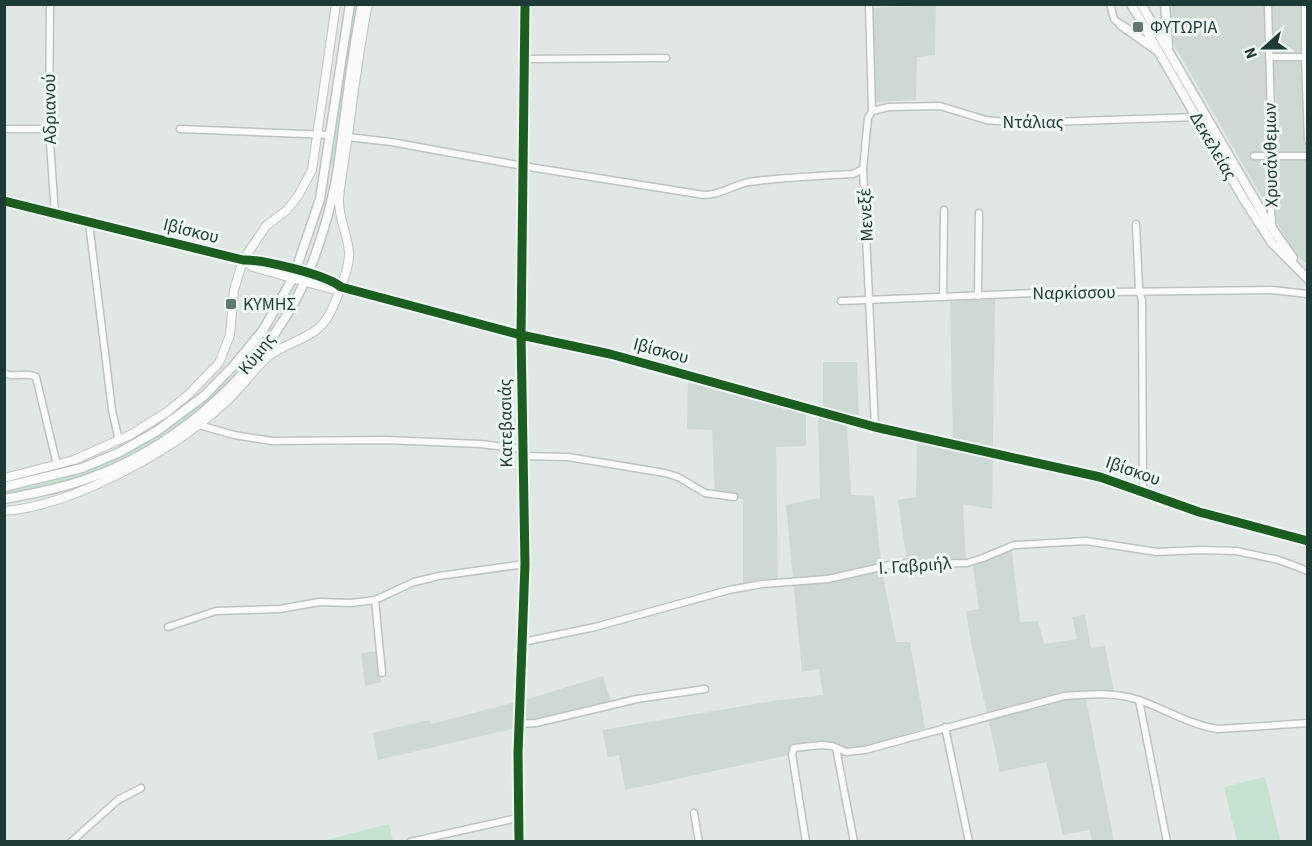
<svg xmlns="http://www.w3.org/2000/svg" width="1312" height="846" font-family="'Source Sans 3',sans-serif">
<rect width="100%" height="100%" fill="#e0e7e4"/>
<g fill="#ced9d4">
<polygon points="936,5 935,55 917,57 916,100 875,102 873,8"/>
<polygon points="1169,5 1307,5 1307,265 1294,252 1173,43"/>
<polygon points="995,299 992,509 963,504 966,560 907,562 898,500 916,497 917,441 953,449 950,301"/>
<polygon points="823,362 857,362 859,428 847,425 851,495 874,496 882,571 896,642 910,642 925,728 869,746 846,750 831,741 793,747 789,755 625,790 619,755 608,757 602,730 779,700 823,695 819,669 802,672 786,505 820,498 818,416 823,416"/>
<polygon points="688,380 806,411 806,446 776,447 778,581 743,587 743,499 715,498 712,430 687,429"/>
<polygon points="1011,544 1020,622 1038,621 1044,644 1077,639 1072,617 1085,615 1091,648 1105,646 1115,697 1086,699 1114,841 1092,841 1089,830 1063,835 1046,762 1000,772 971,642 966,611 979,609 972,559 982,556 998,547"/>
<polygon points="378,651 381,682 365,686 361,653"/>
<polygon points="603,676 612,706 378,760 373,733 429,720 431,724 531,698"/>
</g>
<g fill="#c8e2d1">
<polygon points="354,5 358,5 346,72 334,165 330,164 342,72"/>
<path d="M224 381 227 384C187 423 139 458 85 476 59 485 32 490 5 495L4 491C95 473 157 446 224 381Z"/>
<polygon points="1265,777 1280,839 1270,842 1237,841 1224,787"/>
<polygon points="389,824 393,841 322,841"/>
</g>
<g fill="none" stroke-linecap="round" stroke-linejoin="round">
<g stroke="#bdc4c1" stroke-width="9">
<g id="minor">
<polyline points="50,4 49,129 55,214"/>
<polyline points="869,4 872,111 868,118 863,169 875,427"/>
<polyline points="1110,4 1114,19 1121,25"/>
<polyline points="1268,4 1272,156 1271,213 1273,229"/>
<polyline points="1305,4 1305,57 1308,141"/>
<polyline points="1269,57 1305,57"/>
<polyline points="524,59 666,58"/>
<polyline points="872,111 889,107 940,106 986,120 1018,123 1197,117"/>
<polyline points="4,129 49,129"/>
<polyline points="180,129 330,135"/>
<path d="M348 137 391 142 523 166 704 195C721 195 733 185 749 182 783 177 819 176 853 174L863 169"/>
<polyline points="1254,156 1308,156"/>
<polyline points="89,223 112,410 119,441"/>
<polyline points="1136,224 1139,289 1142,301 1143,492"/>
<polyline points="978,296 979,213"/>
<polyline points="943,297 944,210"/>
<polyline points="841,301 1034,293 1272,290 1308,294"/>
<path d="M4 373C14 379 26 371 36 377L57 465"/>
<polyline points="199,425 234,435 272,441 386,440 480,444 523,449"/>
<polyline points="523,456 568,457 665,473 678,477 705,493 734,497"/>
<polyline points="375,600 382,673"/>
<polyline points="168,627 216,611 280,609 319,602 351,603 375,600 414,582 439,576 525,564"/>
<polyline points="523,642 595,627 729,590 762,584 828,579 894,564 967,563 983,558 1014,545 1086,541 1157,552 1201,550 1236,551 1279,560 1308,571"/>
<polyline points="1139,700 1167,842"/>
<polyline points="519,724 536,723 637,699 705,689"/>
<polyline points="945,727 969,842"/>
<polyline points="836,748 854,842"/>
<polyline points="694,813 699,842"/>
<polyline points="71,842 118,800 141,788"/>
<polyline points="410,842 517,818"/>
<polyline points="519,842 518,753 525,564 521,335 525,4"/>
<path d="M806 842 792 754 794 748 821 745 832 746 846 752 865 750 1064 696C1089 694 1115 692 1139 700 1165 709 1190 725 1218 729L1308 723"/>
</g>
</g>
<g stroke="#bdc4c1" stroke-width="10">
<g id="tertiary">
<path d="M4 201 243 260C262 259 327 275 341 287L521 335 610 354 875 427 1100 477 1199 512 1308 541"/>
<polyline points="243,260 253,267 331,289 341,287"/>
<polyline points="4,478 74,460 130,435 167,412 189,394 219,363 230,335 234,290 243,260 266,226 287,210 298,196 312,170 336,4"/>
<path d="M4 511C74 506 183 446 232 396 245 383 255 368 269 356 284 344 306 340 320 327 330 317 336 300 341 287 345 276 350 263 349 251 347 233 338 217 339 198 341 177 345 156 348 135 354 91 359 48 368 4"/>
</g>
</g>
<g stroke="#bcc5c2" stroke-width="11">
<g id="secondary">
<polyline points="1131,4 1243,198 1272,243 1308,279"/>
<polyline points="1141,4 1267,221 1293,258"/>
<polyline points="1165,4 1168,46"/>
<polyline points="1121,25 1155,49"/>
<polyline points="4,487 82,468 120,452 157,431 204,396 235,364 263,330 293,278 320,199 350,4"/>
<path d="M4 499C31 494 58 489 84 480 172 450 250 382 295 301 312 270 327 223 334 189 339 167 341 144 344 122 349 82 354 43 362 4"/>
</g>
</g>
<use href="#minor" stroke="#fafbfb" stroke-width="6"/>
<use href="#tertiary" stroke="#fafbfb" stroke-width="8"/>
<use href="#secondary" stroke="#fafbfb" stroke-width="8"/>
<g stroke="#eef7f3" stroke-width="13">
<g id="cycleway">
<path d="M4 201 243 260C262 259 327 275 341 287L521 335 610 354 875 427 1100 477 1199 512 1308 541"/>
<polyline points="519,842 518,753 525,564 521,335 525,4"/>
</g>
</g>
<use href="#cycleway" stroke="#1b5e20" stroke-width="9"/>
</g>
<g fill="#627772" stroke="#eef7f3" stroke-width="2">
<rect x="1132" y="21" width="12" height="12" rx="3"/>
<rect x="225" y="298" width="12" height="12" rx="3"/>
</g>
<g text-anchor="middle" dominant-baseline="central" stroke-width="6" stroke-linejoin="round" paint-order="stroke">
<g font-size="18" fill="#1e3a34" stroke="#eef7f3" text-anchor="start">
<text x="1150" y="27">ΦΥΤΩΡΙΑ</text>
<text x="243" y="304">ΚΥΜΗΣ</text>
</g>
<g font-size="18" fill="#1e3a34" stroke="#eef7f3">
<text transform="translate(50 109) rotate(-91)">Αδριανού</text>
<text x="1033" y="122">Ντάλιας</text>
<text transform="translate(1213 146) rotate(60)">Δεκελείας</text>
<text transform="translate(1271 155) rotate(-91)">Χρυσάνθεμων</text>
<text transform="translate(866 215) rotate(-93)">Μενεξέ</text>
<text transform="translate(191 231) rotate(14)">Ιβίσκου</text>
<text transform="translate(1074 293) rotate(-1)">Ναρκίσσου</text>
<text transform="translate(661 351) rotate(15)">Ιβίσκου</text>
<text transform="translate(257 354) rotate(-51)">Κύμης</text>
<text transform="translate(506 423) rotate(-91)">Κατεβασιάς</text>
<text transform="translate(1133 471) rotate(19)">Ιβίσκου</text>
<text transform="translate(915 566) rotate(-4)">Ι. Γαβριήλ</text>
</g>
</g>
<rect width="1312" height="846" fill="none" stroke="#1e3a34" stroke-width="12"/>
<g transform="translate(1264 48) rotate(249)" stroke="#eef7f3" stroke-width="4.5" paint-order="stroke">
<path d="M0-4.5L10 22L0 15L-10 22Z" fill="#1e3a34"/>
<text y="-9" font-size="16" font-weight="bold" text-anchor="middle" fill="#1e3a34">N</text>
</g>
</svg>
